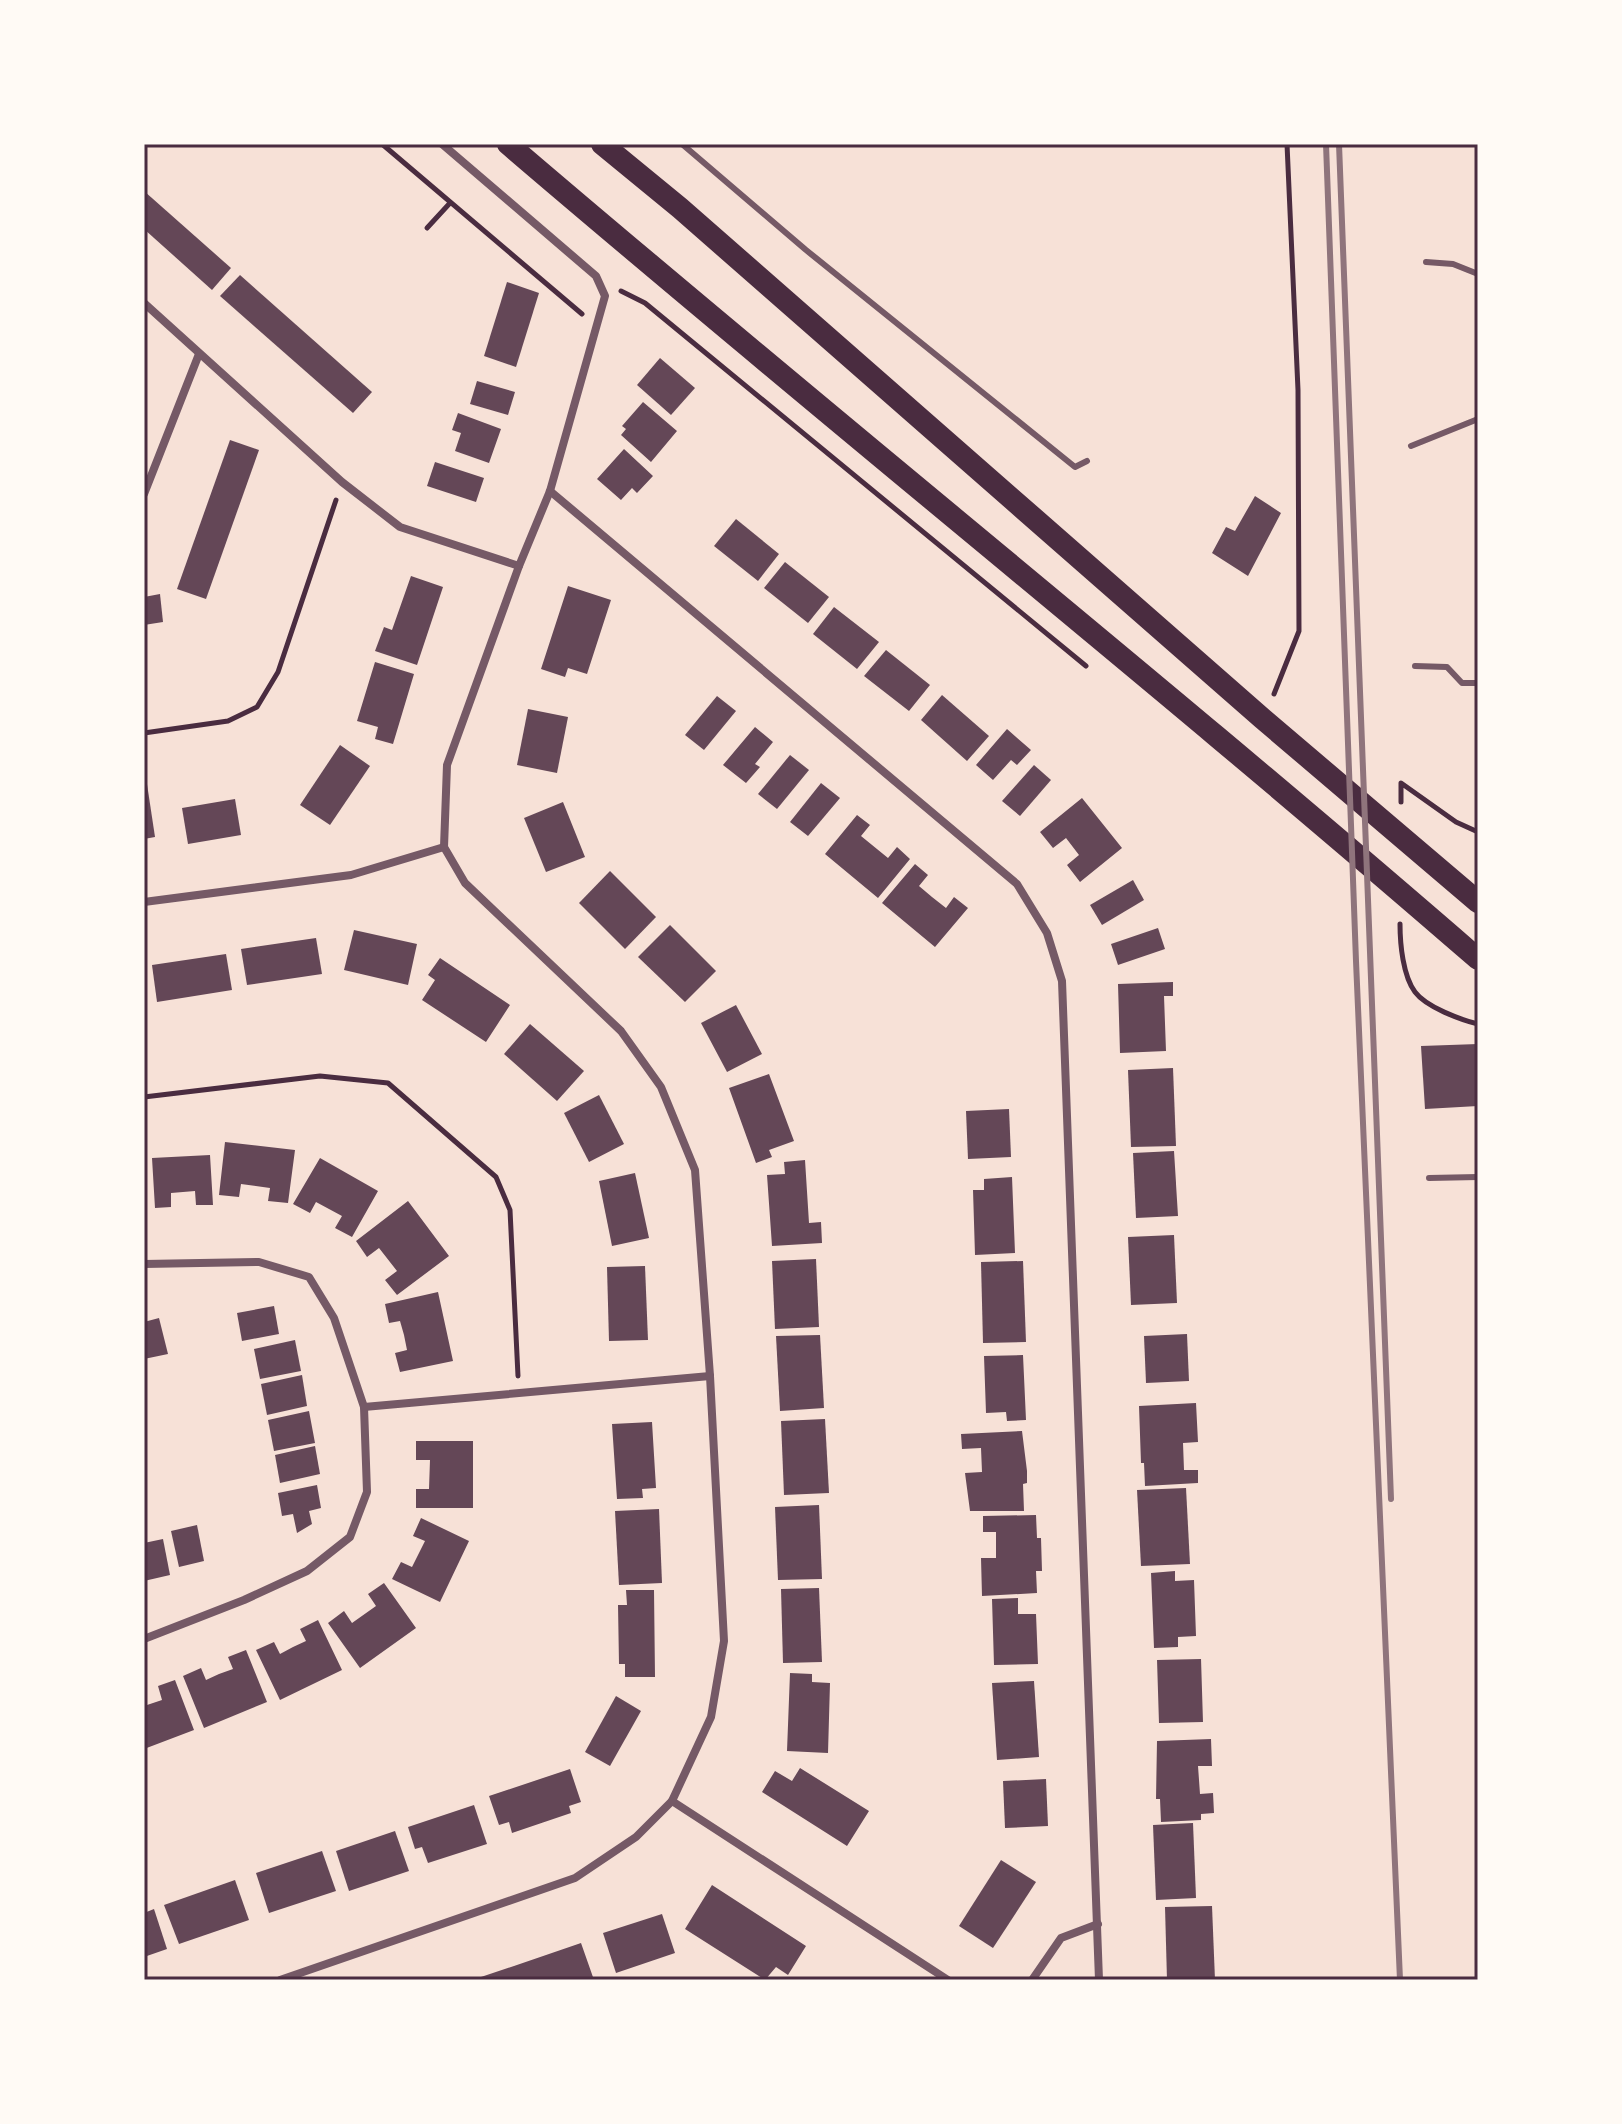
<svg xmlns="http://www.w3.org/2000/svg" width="1622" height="2124" font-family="'Roboto Condensed',sans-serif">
<rect width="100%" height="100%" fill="#f7e1d7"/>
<g fill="#644757">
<polygon points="144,191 231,268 212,290 144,229"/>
<polygon points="240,275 372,392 353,413 220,296"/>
<polygon points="507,282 539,293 516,367 484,356"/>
<polygon points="660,358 695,388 671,415 637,385"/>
<polygon points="477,381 515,392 508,415 470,404"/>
<polygon points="643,402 677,431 651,462 621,435 626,429 622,426"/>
<polygon points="458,413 501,429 489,463 455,451 461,433 452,430"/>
<polygon points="230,440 259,450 206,599 177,589"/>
<polygon points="624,449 653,476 637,493 632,488 621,500 597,479"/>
<polygon points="435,462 484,478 476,502 427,486"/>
<polygon points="1255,496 1281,513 1248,576 1212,553 1226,527 1235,531"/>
<polygon points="736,519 779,554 758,581 714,546"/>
<polygon points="785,562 829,597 808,623 764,588"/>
<polygon points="411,576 443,587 417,665 375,651 384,627 392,630"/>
<polygon points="568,586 611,600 587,674 568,668 565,677 541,669"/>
<polygon points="160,594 163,622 144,625 144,597"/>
<polygon points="834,607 879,642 857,669 813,634"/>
<polygon points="886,650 930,685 909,711 864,676"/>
<polygon points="375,662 414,674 393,744 375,739 378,727 357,721"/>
<polygon points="942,695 989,736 967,761 921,720"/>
<polygon points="717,696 736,711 704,750 685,735"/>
<polygon points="528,709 568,717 557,773 517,765"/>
<polygon points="755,727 773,742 755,764 760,767 746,783 723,765"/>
<polygon points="1007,729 1031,750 1017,765 1011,760 993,780 976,765"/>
<polygon points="340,745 370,766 330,825 300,805"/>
<polygon points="790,755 809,770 777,809 758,794"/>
<polygon points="1034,765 1051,780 1020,816 1002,801"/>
<polygon points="821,783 840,798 808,836 790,822"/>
<polygon points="147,784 155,837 144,839 144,785"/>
<polygon points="1082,798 1122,848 1080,882 1067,865 1079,855 1066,838 1053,848 1040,832"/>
<polygon points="235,799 241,835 188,844 182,808"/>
<polygon points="563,802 585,857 546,872 524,818"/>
<polygon points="857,815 870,825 861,836 888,858 897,847 910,859 878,898 825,854"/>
<polygon points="915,864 928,875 919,886 932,897 946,908 954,897 968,908 935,947 882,903"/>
<polygon points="610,871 656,917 625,949 579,903"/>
<polygon points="1133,880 1144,900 1102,925 1090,905"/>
<polygon points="670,925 716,971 685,1002 638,957"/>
<polygon points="1158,928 1165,949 1118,965 1111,944"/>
<polygon points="354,930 417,944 408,985 344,970"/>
<polygon points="316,938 322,974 247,985 241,949"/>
<polygon points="226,954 232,990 157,1002 152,965"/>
<polygon points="440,958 510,1005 486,1042 422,1000 435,980 428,975"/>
<polygon points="1173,982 1173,996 1164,996 1166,1051 1120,1053 1118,984"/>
<polygon points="736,1005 762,1054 727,1072 701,1023"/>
<polygon points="530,1024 584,1071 557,1101 504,1054"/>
<polygon points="1478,1044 1478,1106 1425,1109 1421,1046"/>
<polygon points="1173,1068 1176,1146 1131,1147 1128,1070"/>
<polygon points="769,1074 794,1141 769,1150 772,1157 756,1163 729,1088"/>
<polygon points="599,1095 624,1144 589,1162 564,1113"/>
<polygon points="1009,1109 1011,1157 968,1159 966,1111"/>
<polygon points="225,1142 295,1150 288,1203 268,1201 270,1188 241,1184 239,1197 219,1195"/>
<polygon points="1174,1151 1178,1216 1136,1218 1133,1153"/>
<polygon points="210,1155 213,1205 196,1205 195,1191 171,1193 171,1207 155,1208 152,1158"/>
<polygon points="320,1158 378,1191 352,1237 335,1228 342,1216 316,1202 310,1213 293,1204"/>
<polygon points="805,1160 809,1223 821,1222 822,1243 772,1246 767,1175 785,1174 784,1162"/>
<polygon points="635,1173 649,1238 612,1246 599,1181"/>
<polygon points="1012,1177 1015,1253 975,1255 973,1190 984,1190 984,1179"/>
<polygon points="408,1201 449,1256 397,1295 385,1280 397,1271 379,1248 367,1257 356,1241"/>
<polygon points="1174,1235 1177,1303 1131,1305 1128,1237"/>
<polygon points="816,1259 819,1327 775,1329 772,1261"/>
<polygon points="1023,1261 1026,1342 983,1343 981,1262"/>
<polygon points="645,1266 648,1340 609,1341 607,1267"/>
<polygon points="438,1292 453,1361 400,1372 395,1353 407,1350 404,1335 400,1321 389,1323 385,1304"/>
<polygon points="274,1306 279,1334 242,1341 237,1313"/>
<polygon points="159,1318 168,1354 144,1359 144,1322"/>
<polygon points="1187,1334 1189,1381 1146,1383 1144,1336"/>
<polygon points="820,1335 824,1408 780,1411 776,1336"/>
<polygon points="295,1340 301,1371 260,1379 254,1349"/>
<polygon points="1023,1355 1026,1420 1007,1421 1006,1412 986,1413 984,1356"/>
<polygon points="302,1375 307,1406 267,1415 261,1384"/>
<polygon points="1196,1403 1198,1442 1183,1443 1184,1470 1198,1470 1198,1483 1145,1486 1144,1463 1141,1463 1139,1406"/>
<polygon points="309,1411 315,1443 274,1451 268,1420"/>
<polygon points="825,1419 829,1493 784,1495 781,1421"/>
<polygon points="652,1422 656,1488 642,1489 643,1498 617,1499 612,1424"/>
<polygon points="1022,1431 1027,1471 1027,1483 1023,1484 1024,1511 970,1511 965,1473 982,1472 981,1448 962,1449 961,1434"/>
<polygon points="416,1441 473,1441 473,1508 416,1508 416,1489 429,1489 430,1460 416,1460"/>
<polygon points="315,1446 320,1474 280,1483 275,1455"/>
<polygon points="317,1485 321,1508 309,1511 312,1524 297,1533 293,1514 282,1516 278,1493"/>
<polygon points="1186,1488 1190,1564 1141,1566 1137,1490"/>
<polygon points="819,1505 822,1579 778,1580 775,1507"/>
<polygon points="659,1509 662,1583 619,1585 615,1511"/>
<polygon points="1036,1515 1037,1538 1041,1538 1042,1571 1036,1571 1037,1593 982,1596 981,1558 996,1558 996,1532 983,1532 983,1516"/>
<polygon points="421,1518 469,1541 440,1602 392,1579 401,1562 412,1567 425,1541 413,1536"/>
<polygon points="197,1525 204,1561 179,1567 171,1531"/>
<polygon points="163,1539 170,1575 144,1581 144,1543"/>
<polygon points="1175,1571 1175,1581 1194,1580 1196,1636 1178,1637 1178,1647 1154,1648 1151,1573"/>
<polygon points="384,1583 416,1628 360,1668 328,1623 344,1611 352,1623 376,1606 368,1594"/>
<polygon points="819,1588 822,1662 783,1663 781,1589"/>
<polygon points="626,1590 654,1590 655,1677 625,1677 625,1664 619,1664 618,1605 627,1605"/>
<polygon points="1018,1598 1018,1614 1036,1614 1038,1664 994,1665 992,1599"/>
<polygon points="318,1620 342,1670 280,1700 256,1650 274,1642 280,1654 293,1647 306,1641 300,1629"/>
<polygon points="246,1650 267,1702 204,1728 183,1676 201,1668 206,1680 219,1674 233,1669 228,1657"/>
<polygon points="1201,1659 1203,1722 1159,1723 1157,1660"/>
<polygon points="790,1673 812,1674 812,1682 830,1683 828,1753 787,1751"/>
<polygon points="175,1680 194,1730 144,1749 144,1706 162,1700 158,1686"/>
<polygon points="1034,1681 1039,1757 997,1760 992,1683"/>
<polygon points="616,1696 641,1711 610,1766 585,1752"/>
<polygon points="1211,1739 1212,1766 1198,1766 1200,1794 1213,1793 1214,1813 1201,1814 1201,1820 1161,1822 1160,1799 1156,1799 1157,1741"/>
<polygon points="800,1768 869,1811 847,1846 762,1792 775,1771 792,1781"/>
<polygon points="570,1769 581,1802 569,1806 571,1813 512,1833 509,1822 499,1825 489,1796"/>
<polygon points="1046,1779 1048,1826 1005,1828 1003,1781"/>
<polygon points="474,1805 487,1844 428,1863 422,1847 415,1849 408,1827"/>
<polygon points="1193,1823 1196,1898 1156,1900 1153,1825"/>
<polygon points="395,1831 409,1871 349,1891 336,1851"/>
<polygon points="322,1851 336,1891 269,1913 256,1873"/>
<polygon points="1001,1860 1036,1882 993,1948 959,1926"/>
<polygon points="235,1880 249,1920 179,1944 164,1905"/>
<polygon points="712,1885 806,1946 788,1975 776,1967 765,1980 685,1929"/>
<polygon points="1212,1906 1215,1980 1167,1980 1165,1907"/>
<polygon points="154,1909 167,1949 144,1957 144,1913"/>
<polygon points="662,1914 675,1953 616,1973 603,1933"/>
<polygon points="581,1943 594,1980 472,1980 514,1966"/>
</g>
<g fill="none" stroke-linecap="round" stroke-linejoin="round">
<g stroke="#4a2c40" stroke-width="5">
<polyline points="382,144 582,314"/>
<polyline points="427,228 450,203"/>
<polyline points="621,291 645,303 1086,666"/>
<polyline points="1274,694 1299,631 1298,390 1287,144"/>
<polyline points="144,733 228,721 257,707 278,672 336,500"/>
<polyline points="1401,802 1401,783 1456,822 1478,832"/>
<path d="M1400 924C1400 944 1403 976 1415 992 1426 1007 1461 1020 1478 1024"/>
<polyline points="144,1097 320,1076 388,1083 496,1177 510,1210 518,1376"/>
</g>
<g stroke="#755966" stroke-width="6">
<polyline points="682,144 806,250 1075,467 1087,461"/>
<polyline points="1426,262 1453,264 1478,274"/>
<polyline points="1411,446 1478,419"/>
<polyline points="1415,666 1447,667 1462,683 1478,683"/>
<polyline points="1429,1178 1478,1177"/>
</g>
<g stroke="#755966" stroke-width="8">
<polyline points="144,303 342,482 400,527 519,566"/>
<polyline points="550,491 1017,884 1047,933 1062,981 1099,1980"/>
<polyline points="144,494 199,354"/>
<polyline points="144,902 351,875 444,847"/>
<polyline points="144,1264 259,1262 309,1277 334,1318 364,1407 367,1492 350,1537 307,1571 244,1600 144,1639"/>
<polyline points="364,1407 710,1376"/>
<polyline points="672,1801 948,1980"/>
<polyline points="280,1980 575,1878 636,1837 672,1801 711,1717 724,1641 710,1376 695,1170 661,1087 621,1031 465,883 444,847 447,765 519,566 550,491 605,296 596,276 442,144"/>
<polyline points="1032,1980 1061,1938 1098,1924"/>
</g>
<g stroke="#4a2c40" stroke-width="22">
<path d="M508 144C829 419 1159 682 1478 959"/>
<polyline points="602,144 680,208 1263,719 1478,902"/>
</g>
<g stroke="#8f747c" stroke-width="6">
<polyline points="1326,144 1356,961 1400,1980"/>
<polyline points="1339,144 1391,1499"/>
</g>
</g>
<rect width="1622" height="2124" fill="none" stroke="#fffaf5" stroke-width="292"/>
<rect x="146" y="146" width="1330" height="1832" fill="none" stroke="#4a2c40" stroke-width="3"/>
</svg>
